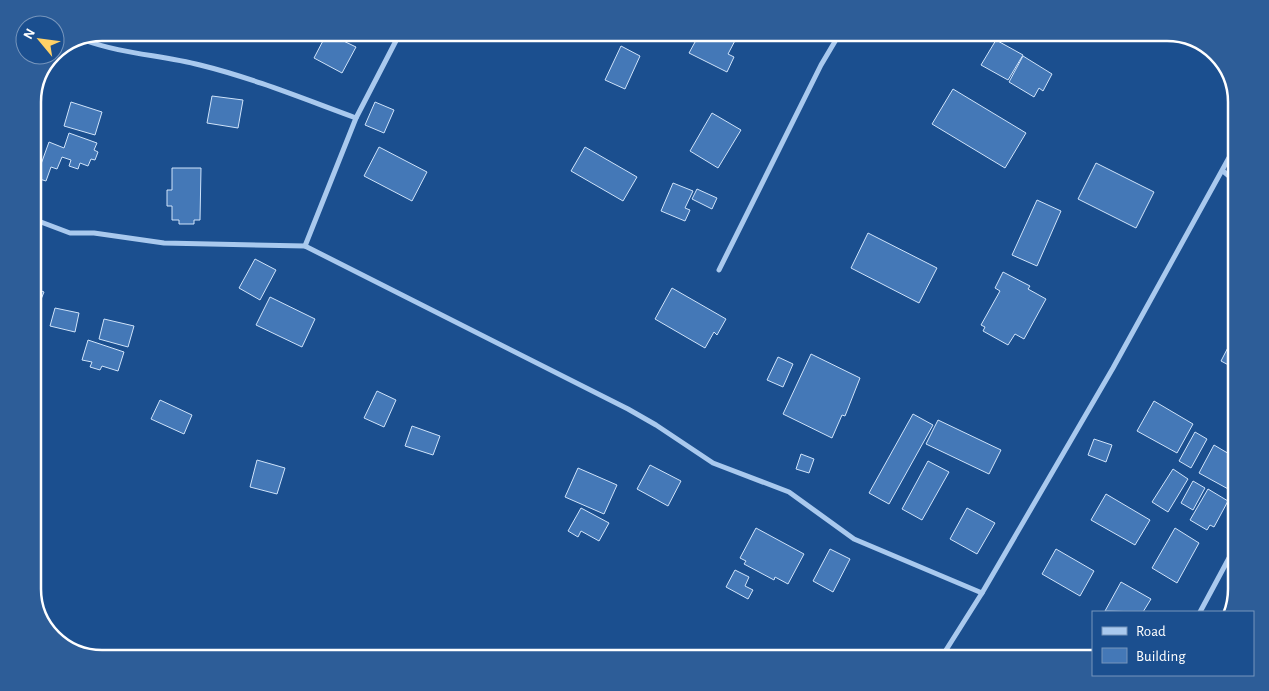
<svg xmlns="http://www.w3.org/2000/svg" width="1269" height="691" viewBox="0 0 1269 691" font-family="'Alegreya Sans',sans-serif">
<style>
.building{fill:#4478b7;stroke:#cfe3fa}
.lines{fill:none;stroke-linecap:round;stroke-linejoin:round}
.minor{stroke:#a9c9ee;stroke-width:5}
.rim{fill:none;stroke:#fff;stroke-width:2.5}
</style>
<rect width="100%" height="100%" fill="#1b4f8f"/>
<!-- building -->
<g class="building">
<polygon points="327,33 356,47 342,73 314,58"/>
<polygon points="700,33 739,33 728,54 734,57 727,72 689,53"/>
<polygon points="996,40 1023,55 1008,80 981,65"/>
<polygon points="621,46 640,56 625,89 605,80"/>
<polygon points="1023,56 1052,74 1043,91 1039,88 1034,97 1009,82"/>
<polygon points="953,89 1026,133 1005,168 932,124"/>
<polygon points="212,96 243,100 238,128 207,123"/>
<polygon points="71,102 102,112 95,135 64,126"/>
<polygon points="375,102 394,110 384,133 365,125"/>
<polygon points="712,113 741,130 718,168 690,151"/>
<polygon points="69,133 97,143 94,150 98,152 95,160 91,159 88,166 80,163 78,169 69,166 71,160 62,157 57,169 51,167 46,181 36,178 49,142 64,148"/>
<polygon points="379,147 427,172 412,201 364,176"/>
<polygon points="585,147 637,177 623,201 571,171"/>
<polygon points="1096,163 1154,192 1136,228 1078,199"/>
<polygon points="172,168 201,168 200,220 194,220 194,224 179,224 179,220 172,220 172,206 167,206 167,190 172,190"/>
<polygon points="673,183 693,191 685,208 690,210 685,221 661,211"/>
<polygon points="697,189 717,198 712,209 692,199"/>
<polygon points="1037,200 1061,211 1037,266 1012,255"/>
<polygon points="868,233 937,268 919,303 851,268"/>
<polygon points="255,259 276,270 260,300 239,288"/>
<polygon points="1003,272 1030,286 1028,289 1046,299 1024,339 1015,334 1008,345 983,331 985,327 981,325 1000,291 995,288"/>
<polygon points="33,287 44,292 33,319"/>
<polygon points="672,288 726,319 717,335 714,332 705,348 655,319"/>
<polygon points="270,297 315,319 302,347 256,325"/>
<polygon points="55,308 79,313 75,332 50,326"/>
<polygon points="104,319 134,326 128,347 99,339"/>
<polygon points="1236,332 1236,369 1221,361"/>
<polygon points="88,340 124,352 118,371 102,366 100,370 90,367 92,362 82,360"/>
<polygon points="811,354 860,378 845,416 842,415 832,438 783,414"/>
<polygon points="778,357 793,364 783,387 767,380"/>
<polygon points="377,391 396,400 384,427 364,418"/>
<polygon points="160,400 192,415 184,434 151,419"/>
<polygon points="1154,401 1193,424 1177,453 1137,431"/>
<polygon points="913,414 933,425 889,504 869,493"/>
<polygon points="938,420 1001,450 989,474 926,444"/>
<polygon points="412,426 440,436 433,455 405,446"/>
<polygon points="1195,432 1207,439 1191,468 1179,461"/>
<polygon points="1094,439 1112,445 1106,462 1088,455"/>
<polygon points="1214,445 1236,458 1236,478 1230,490 1199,473"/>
<polygon points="801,454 814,459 809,473 796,469"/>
<polygon points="257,460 285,468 277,494 250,487"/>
<polygon points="928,461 949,472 922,520 902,509"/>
<polygon points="650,465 681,481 668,506 637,489"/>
<polygon points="578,468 617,485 604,514 565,497"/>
<polygon points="1173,469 1188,479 1168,512 1152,502"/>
<polygon points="1193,481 1205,488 1193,510 1181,503"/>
<polygon points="1208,489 1228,501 1214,527 1210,525 1207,530 1190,520"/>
<polygon points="1106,494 1150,520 1135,545 1091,520"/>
<polygon points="581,508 609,523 599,541 581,531 578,537 568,531"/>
<polygon points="967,508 995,523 977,554 950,539"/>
<polygon points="756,528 804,554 788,584 775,577 774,580 744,564 746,561 740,558"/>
<polygon points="1175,528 1199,543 1177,583 1152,568"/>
<polygon points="830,549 850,559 833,592 813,581"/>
<polygon points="1056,549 1094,571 1080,596 1042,574"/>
<polygon points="735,570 749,577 745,586 753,590 748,599 726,587"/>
<polygon points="1121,582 1151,599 1143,612 1105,611"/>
</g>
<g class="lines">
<!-- minor -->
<g class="minor">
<path d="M84,40C122,54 161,55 200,65C253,78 304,99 356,118"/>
<polyline points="1223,171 1236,182"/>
<polyline points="33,219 70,233 94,233 164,243 305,246 628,409 656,425 713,463 789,492 854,539 982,593"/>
<polyline points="305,246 356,118 400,33"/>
<polyline points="719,270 821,65 840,33"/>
<polyline points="1200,612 1236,545"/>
<polyline points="941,658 982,593 1113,368 1236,145"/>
</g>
</g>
<!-- crop -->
<path d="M0 0H1269V691H0ZM102 41H1167A61 61 0 0 1 1228 102V589A61 61 0 0 1 1167 650H102A61 61 0 0 1 41 589V102A61 61 0 0 1 102 41Z" fill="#2d5d98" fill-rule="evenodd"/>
<path class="rim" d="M102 41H1167A61 61 0 0 1 1228 102V589A61 61 0 0 1 1167 650H102A61 61 0 0 1 41 589V102A61 61 0 0 1 102 41Z"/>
<!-- legend -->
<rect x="1092" y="611" width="162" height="65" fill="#1b4f8f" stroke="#7695bc"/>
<rect x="1102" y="627" width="25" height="8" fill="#a9c9ee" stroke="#7695bc"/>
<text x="1136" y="636" font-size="15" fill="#ffffff">Road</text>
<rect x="1102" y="648" width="25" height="15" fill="#4478b7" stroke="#7695bc"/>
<text x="1136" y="661" font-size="15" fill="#ffffff">Building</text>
<!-- north arrow -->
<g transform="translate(40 40) rotate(299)"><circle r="24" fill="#1b4f8f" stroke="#7695bc"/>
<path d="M0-4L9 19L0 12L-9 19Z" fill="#ffd166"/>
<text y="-8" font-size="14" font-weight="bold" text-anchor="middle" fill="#ffffff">N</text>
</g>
</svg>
